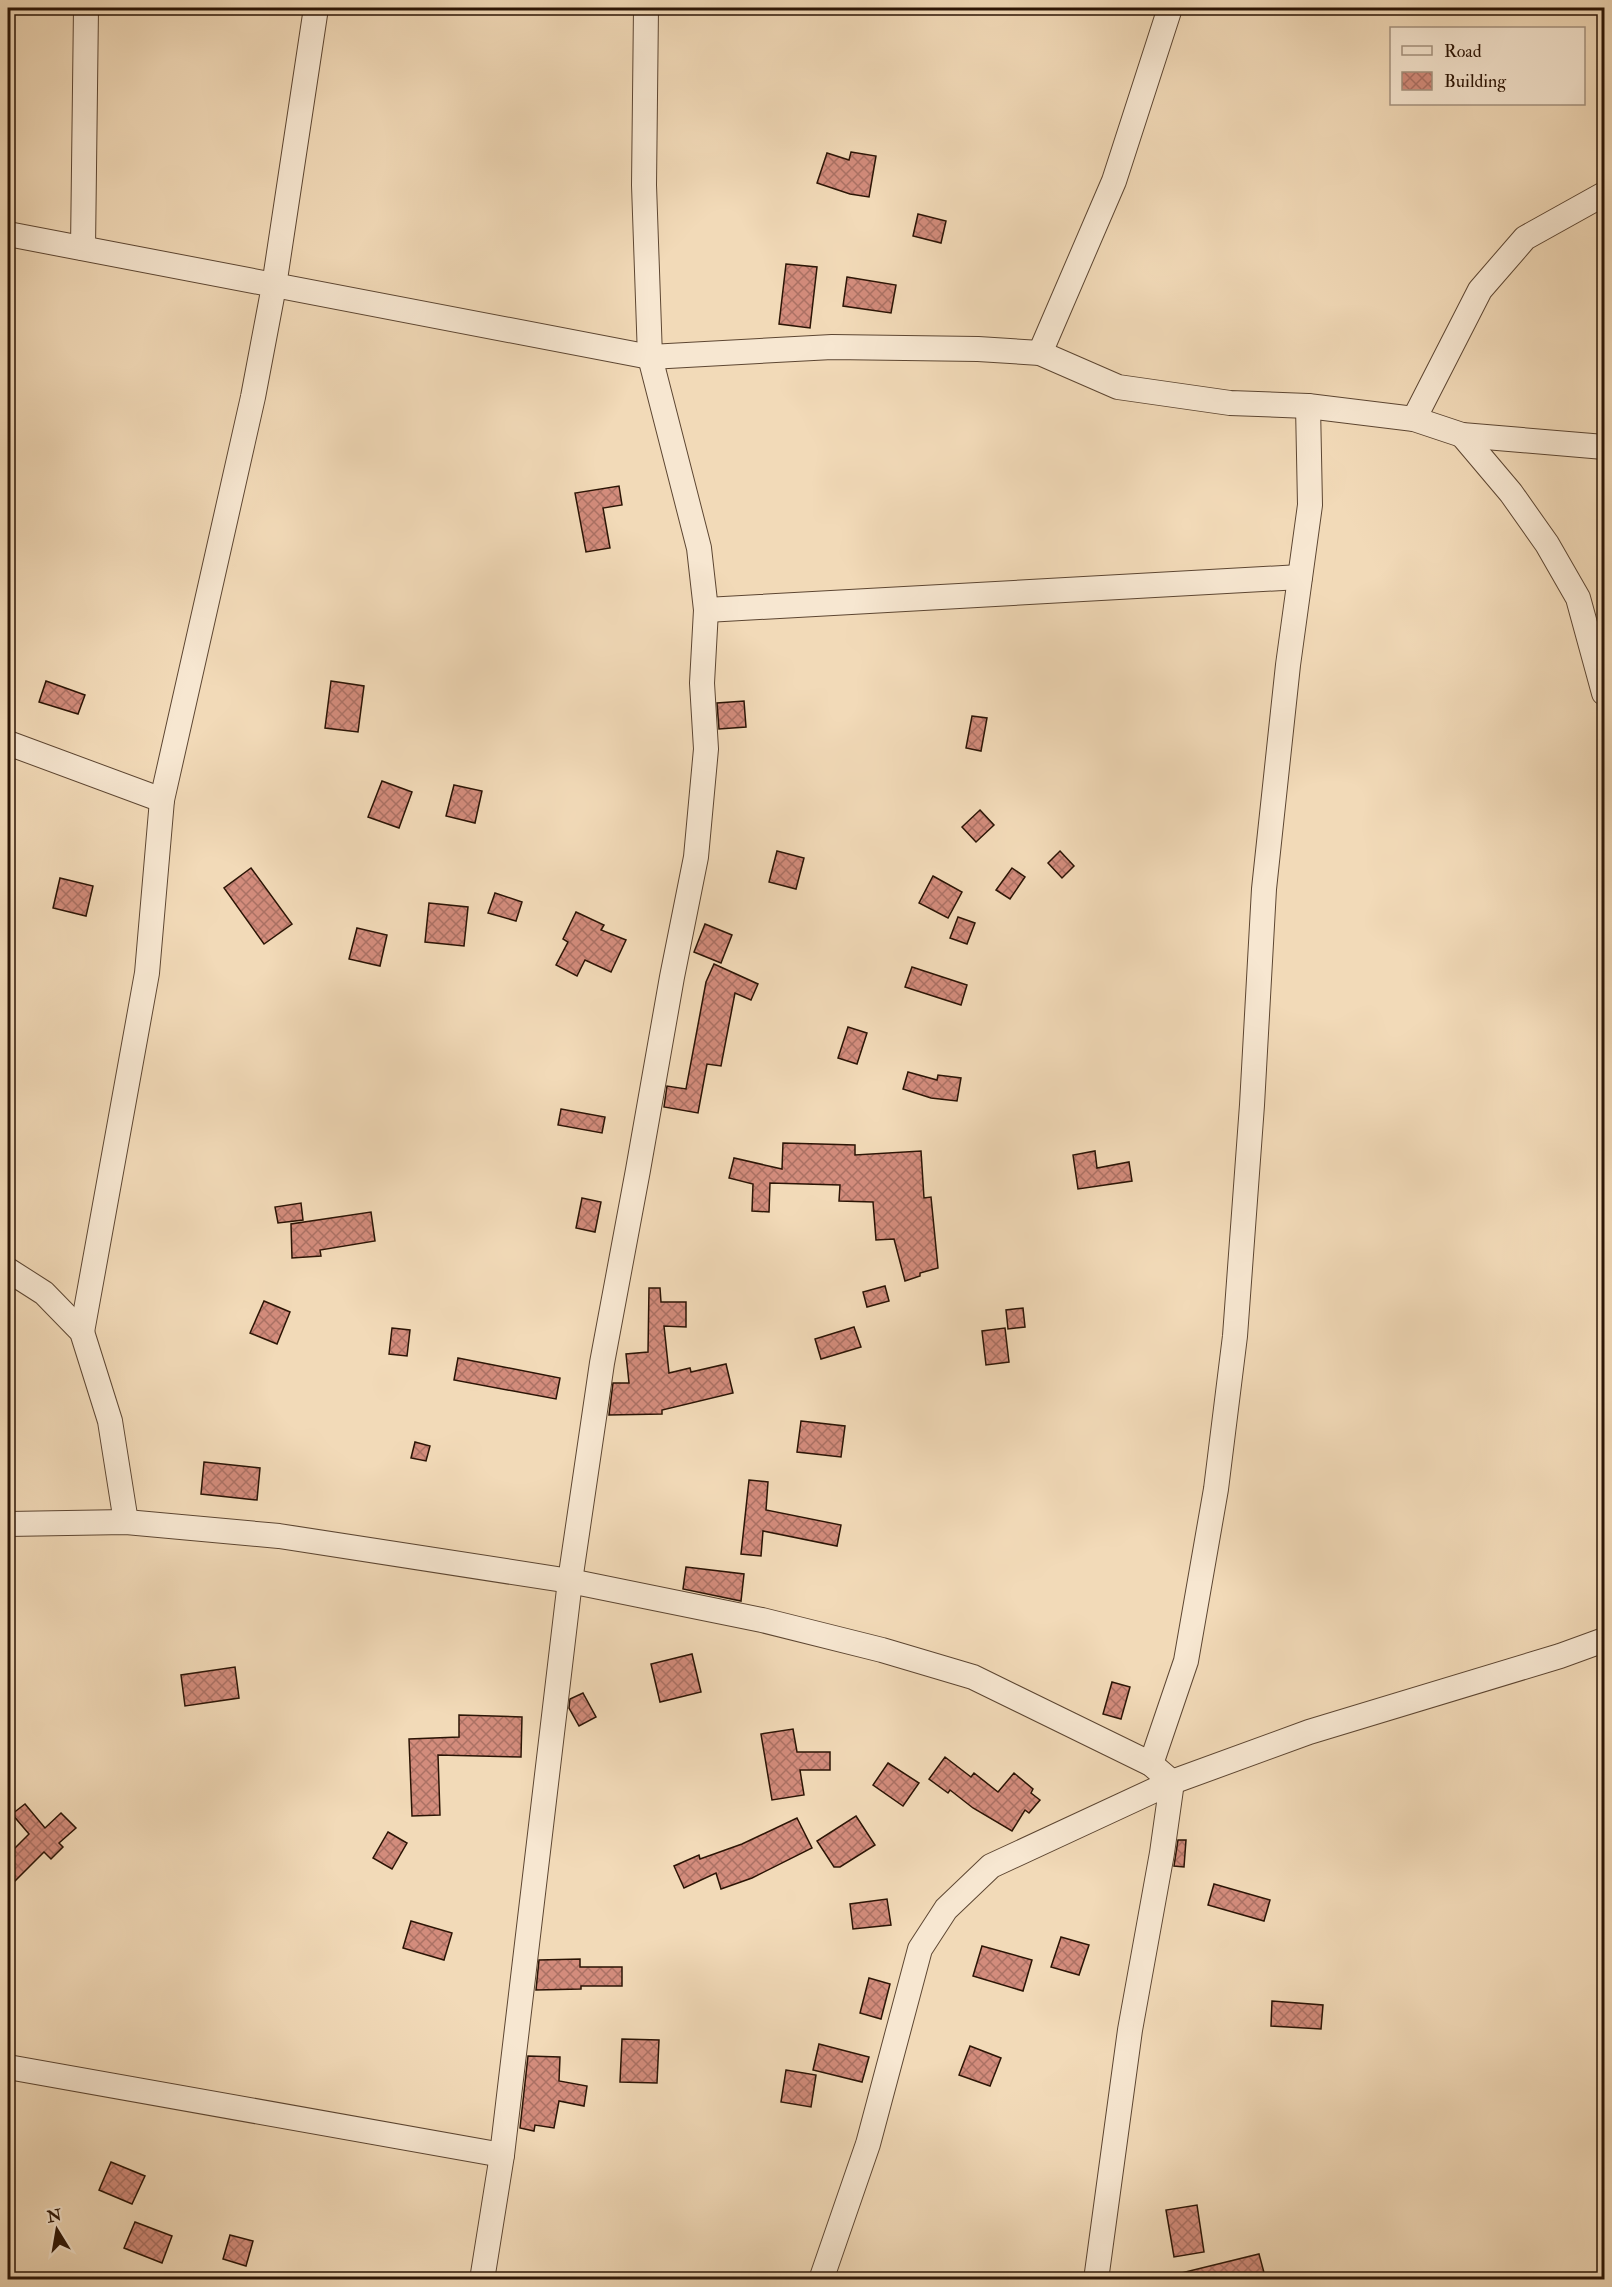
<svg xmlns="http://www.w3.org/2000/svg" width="1612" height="2287" viewBox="0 0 1612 2287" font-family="'IM FELL Double Pica',serif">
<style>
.building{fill:url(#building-cross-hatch);stroke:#2b1405;stroke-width:1.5}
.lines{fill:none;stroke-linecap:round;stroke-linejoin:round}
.minor-casing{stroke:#5d4632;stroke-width:26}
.minor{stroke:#f7e7d1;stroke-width:24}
</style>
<defs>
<pattern id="building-cross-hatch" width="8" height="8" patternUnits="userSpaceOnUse" patternTransform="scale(1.5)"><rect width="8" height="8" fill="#d38c7c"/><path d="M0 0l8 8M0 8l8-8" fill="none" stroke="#ab7164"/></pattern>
</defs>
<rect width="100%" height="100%" fill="#f2dab8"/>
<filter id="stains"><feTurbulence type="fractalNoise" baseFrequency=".00333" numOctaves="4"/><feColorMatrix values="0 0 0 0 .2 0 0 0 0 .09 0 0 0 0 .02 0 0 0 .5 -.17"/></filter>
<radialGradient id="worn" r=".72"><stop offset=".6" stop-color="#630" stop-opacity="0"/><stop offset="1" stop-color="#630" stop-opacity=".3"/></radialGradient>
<!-- building -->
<g class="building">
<polygon points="851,152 876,156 869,197 850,194 817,183 827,153 849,160"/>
<polygon points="918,214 946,221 941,243 913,236"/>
<polygon points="786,264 817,267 810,328 779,324"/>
<polygon points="847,277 896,285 891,313 843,306"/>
<polygon points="619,486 622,505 603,508 610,548 586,552 575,493"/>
<polygon points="46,681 85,695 78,714 39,702"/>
<polygon points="331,681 364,686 358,732 325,728"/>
<polygon points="744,701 746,727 719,729 717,703"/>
<polygon points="972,716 987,718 981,751 966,748"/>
<polygon points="382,781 412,792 399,828 368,817"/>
<polygon points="454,785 482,791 475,823 446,816"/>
<polygon points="980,810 994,825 976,842 962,827"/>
<polygon points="777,851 804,858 796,889 769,882"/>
<polygon points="1060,851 1074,866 1062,878 1048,863"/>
<polygon points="251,868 292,924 264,944 224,888"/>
<polygon points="1012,868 1025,877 1010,899 996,890"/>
<polygon points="933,876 962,892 948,918 919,903"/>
<polygon points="60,878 93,886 86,916 53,908"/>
<polygon points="495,893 522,902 516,921 488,913"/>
<polygon points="429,903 468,907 464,946 425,942"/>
<polygon points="576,912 604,925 601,930 626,940 611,972 585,960 577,976 556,965 568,942 563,939"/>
<polygon points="958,917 975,923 967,944 950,938"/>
<polygon points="705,924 732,935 721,963 694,952"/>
<polygon points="357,928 387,935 380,966 349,959"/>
<polygon points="714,964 758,984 751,1000 735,993 721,1066 707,1064 698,1113 664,1107 667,1086 686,1089 706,982"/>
<polygon points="912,967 967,985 961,1005 905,987"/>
<polygon points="848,1027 867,1033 857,1064 838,1058"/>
<polygon points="908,1072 937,1080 938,1075 961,1078 957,1101 931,1098 903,1089"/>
<polygon points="561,1109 605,1117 602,1133 558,1125"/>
<polygon points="783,1143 855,1145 855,1155 921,1151 924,1198 931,1197 938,1268 920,1273 920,1276 905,1281 894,1239 876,1240 873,1202 839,1201 840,1185 770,1183 769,1212 752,1211 753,1184 729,1178 734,1158 782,1169"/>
<polygon points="1095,1151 1097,1168 1129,1162 1132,1181 1078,1189 1073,1155"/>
<polygon points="582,1198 601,1202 595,1232 576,1228"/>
<polygon points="301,1203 303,1220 278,1223 275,1207"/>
<polygon points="371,1212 375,1241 320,1250 321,1256 292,1258 291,1224"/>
<polygon points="885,1286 889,1301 867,1307 863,1292"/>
<polygon points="649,1288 660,1288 661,1302 686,1302 686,1327 664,1326 669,1373 690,1368 691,1372 726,1364 733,1393 662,1410 662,1414 609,1415 613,1383 629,1383 626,1354 648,1352"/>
<polygon points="264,1301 290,1312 277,1344 250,1333"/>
<polygon points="1023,1308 1025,1327 1008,1329 1006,1310"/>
<polygon points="854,1327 861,1347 821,1359 815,1339"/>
<polygon points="392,1328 410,1330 407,1356 389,1354"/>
<polygon points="1005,1328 1009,1362 986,1365 982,1331"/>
<polygon points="458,1358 560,1378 556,1399 454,1380"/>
<polygon points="801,1421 845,1426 841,1457 797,1452"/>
<polygon points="415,1442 430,1446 426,1461 411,1458"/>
<polygon points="204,1462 260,1468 257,1500 201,1494"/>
<polygon points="749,1480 768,1482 766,1510 841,1525 837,1546 763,1531 761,1556 741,1554"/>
<polygon points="686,1567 744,1574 741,1601 683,1589"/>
<polygon points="692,1654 701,1692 660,1702 651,1664"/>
<polygon points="235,1667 239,1698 185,1706 181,1675"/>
<polygon points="1112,1682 1130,1687 1121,1719 1103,1714"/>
<polygon points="583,1693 596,1717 579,1726 569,1708 570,1699"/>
<polygon points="459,1715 522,1717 521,1757 438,1755 440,1815 412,1816 409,1739 459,1737"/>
<polygon points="793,1729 797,1752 830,1752 830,1770 800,1770 804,1795 772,1800 761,1734"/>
<polygon points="945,1757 971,1777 974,1773 998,1792 1014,1773 1033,1789 1031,1793 1040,1800 1029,1813 1025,1810 1012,1831 973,1808 950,1790 948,1793 929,1779"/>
<polygon points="888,1763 919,1783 903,1806 873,1785"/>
<polygon points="25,1804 45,1828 61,1813 76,1828 59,1843 63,1847 51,1859 44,1852 8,1888 8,1855 29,1834 12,1814"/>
<polygon points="856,1816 875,1845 840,1867 834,1867 817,1841"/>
<polygon points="797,1818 812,1848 752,1878 721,1889 716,1873 684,1888 674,1866 699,1855 700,1859 742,1844"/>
<polygon points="388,1832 407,1843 392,1869 373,1858"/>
<polygon points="1178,1840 1186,1840 1184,1867 1174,1866"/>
<polygon points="1214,1884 1270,1900 1264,1921 1208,1905"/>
<polygon points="887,1899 891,1925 853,1929 850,1904"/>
<polygon points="411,1921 452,1933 444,1960 403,1948"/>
<polygon points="1061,1937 1089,1945 1079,1975 1051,1967"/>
<polygon points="982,1946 1032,1960 1023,1991 973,1976"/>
<polygon points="580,1959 580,1967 622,1967 622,1986 581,1986 581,1989 536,1990 539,1960"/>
<polygon points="869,1978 890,1984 881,2019 860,2013"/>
<polygon points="1272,2001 1323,2005 1321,2029 1271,2026"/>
<polygon points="622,2039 659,2040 657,2083 620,2082"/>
<polygon points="819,2044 869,2057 862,2082 813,2070"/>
<polygon points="970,2046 1001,2058 990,2086 959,2075"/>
<polygon points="528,2056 560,2057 559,2081 587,2086 584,2106 559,2101 554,2128 535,2125 534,2131 520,2128"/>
<polygon points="786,2070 816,2075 811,2107 781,2102"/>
<polygon points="111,2162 145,2176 132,2204 99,2190"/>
<polygon points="1197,2205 1204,2252 1174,2257 1166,2210"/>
<polygon points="135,2222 172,2236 162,2263 124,2248"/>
<polygon points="230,2235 253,2241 246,2266 223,2259"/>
<polygon points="1259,2254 1266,2280 1182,2280 1181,2273"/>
</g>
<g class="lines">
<defs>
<g id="minor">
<polyline points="8,234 650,357 832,347 978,349 1040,353 1118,387 1230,403 1308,406 1414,419 1462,435 1604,447"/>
<polyline points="83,248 86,8"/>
<polyline points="1040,353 1114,181 1170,8"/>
<polyline points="1414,419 1480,290 1525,238 1604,194"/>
<polyline points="1462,435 1511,493 1547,544 1578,598 1604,693"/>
<polyline points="706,610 1300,577"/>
<polyline points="8,743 162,800"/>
<polyline points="8,1270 44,1293 82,1332 110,1421 126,1522"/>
<polyline points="82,1332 147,973 162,800 253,397 274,286 316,8"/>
<polyline points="8,1524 126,1522 279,1536 570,1581 762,1620 882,1650 973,1677 1151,1764 1172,1782 1162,1853 1130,2030 1096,2280"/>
<polyline points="1151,1764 1186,1661 1216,1489 1235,1336 1252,1105 1264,889 1288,665 1310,505 1308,406"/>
<polyline points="8,2067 502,2155"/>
<polyline points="482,2280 502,2155 570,1581 602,1363 638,1170 672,977 696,857 706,749 702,683 706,610 699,548 650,357 644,185 646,8"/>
<polyline points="821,2280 868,2144 920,1949 946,1909 991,1866 1172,1782 1309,1732 1560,1656 1604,1640"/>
</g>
</defs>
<!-- minor casing -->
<use href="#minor" class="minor-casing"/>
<!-- minor -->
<use href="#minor" class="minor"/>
</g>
<!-- margin -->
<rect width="1612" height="2287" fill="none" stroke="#f2dab8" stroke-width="30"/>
<rect x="9" y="9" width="1594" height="2269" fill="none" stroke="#2b1405" stroke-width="3"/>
<rect x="15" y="15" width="1582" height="2257" fill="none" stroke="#2b1405" stroke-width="1.5"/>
<!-- legend -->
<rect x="1390" y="27" width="195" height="78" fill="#f7e7d1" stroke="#a5937f" stroke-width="1.5"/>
<rect x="1402" y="46" width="30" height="9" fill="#f7e7d1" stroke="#a5937f" stroke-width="1.5"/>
<text x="1444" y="57" font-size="18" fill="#2b1405">Road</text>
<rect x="1402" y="72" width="30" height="18" fill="url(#building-cross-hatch)" stroke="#a5937f" stroke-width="1.5"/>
<text x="1444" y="87" font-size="18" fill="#2b1405">Building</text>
<!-- north arrow -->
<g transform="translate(57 2230) rotate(349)" stroke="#f7e7d1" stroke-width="4.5" paint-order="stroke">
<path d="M0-4.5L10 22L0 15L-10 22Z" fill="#2b1405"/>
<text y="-9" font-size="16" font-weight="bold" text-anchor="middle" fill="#2b1405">N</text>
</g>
<rect width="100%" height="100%" filter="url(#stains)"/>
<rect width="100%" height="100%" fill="url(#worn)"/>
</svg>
